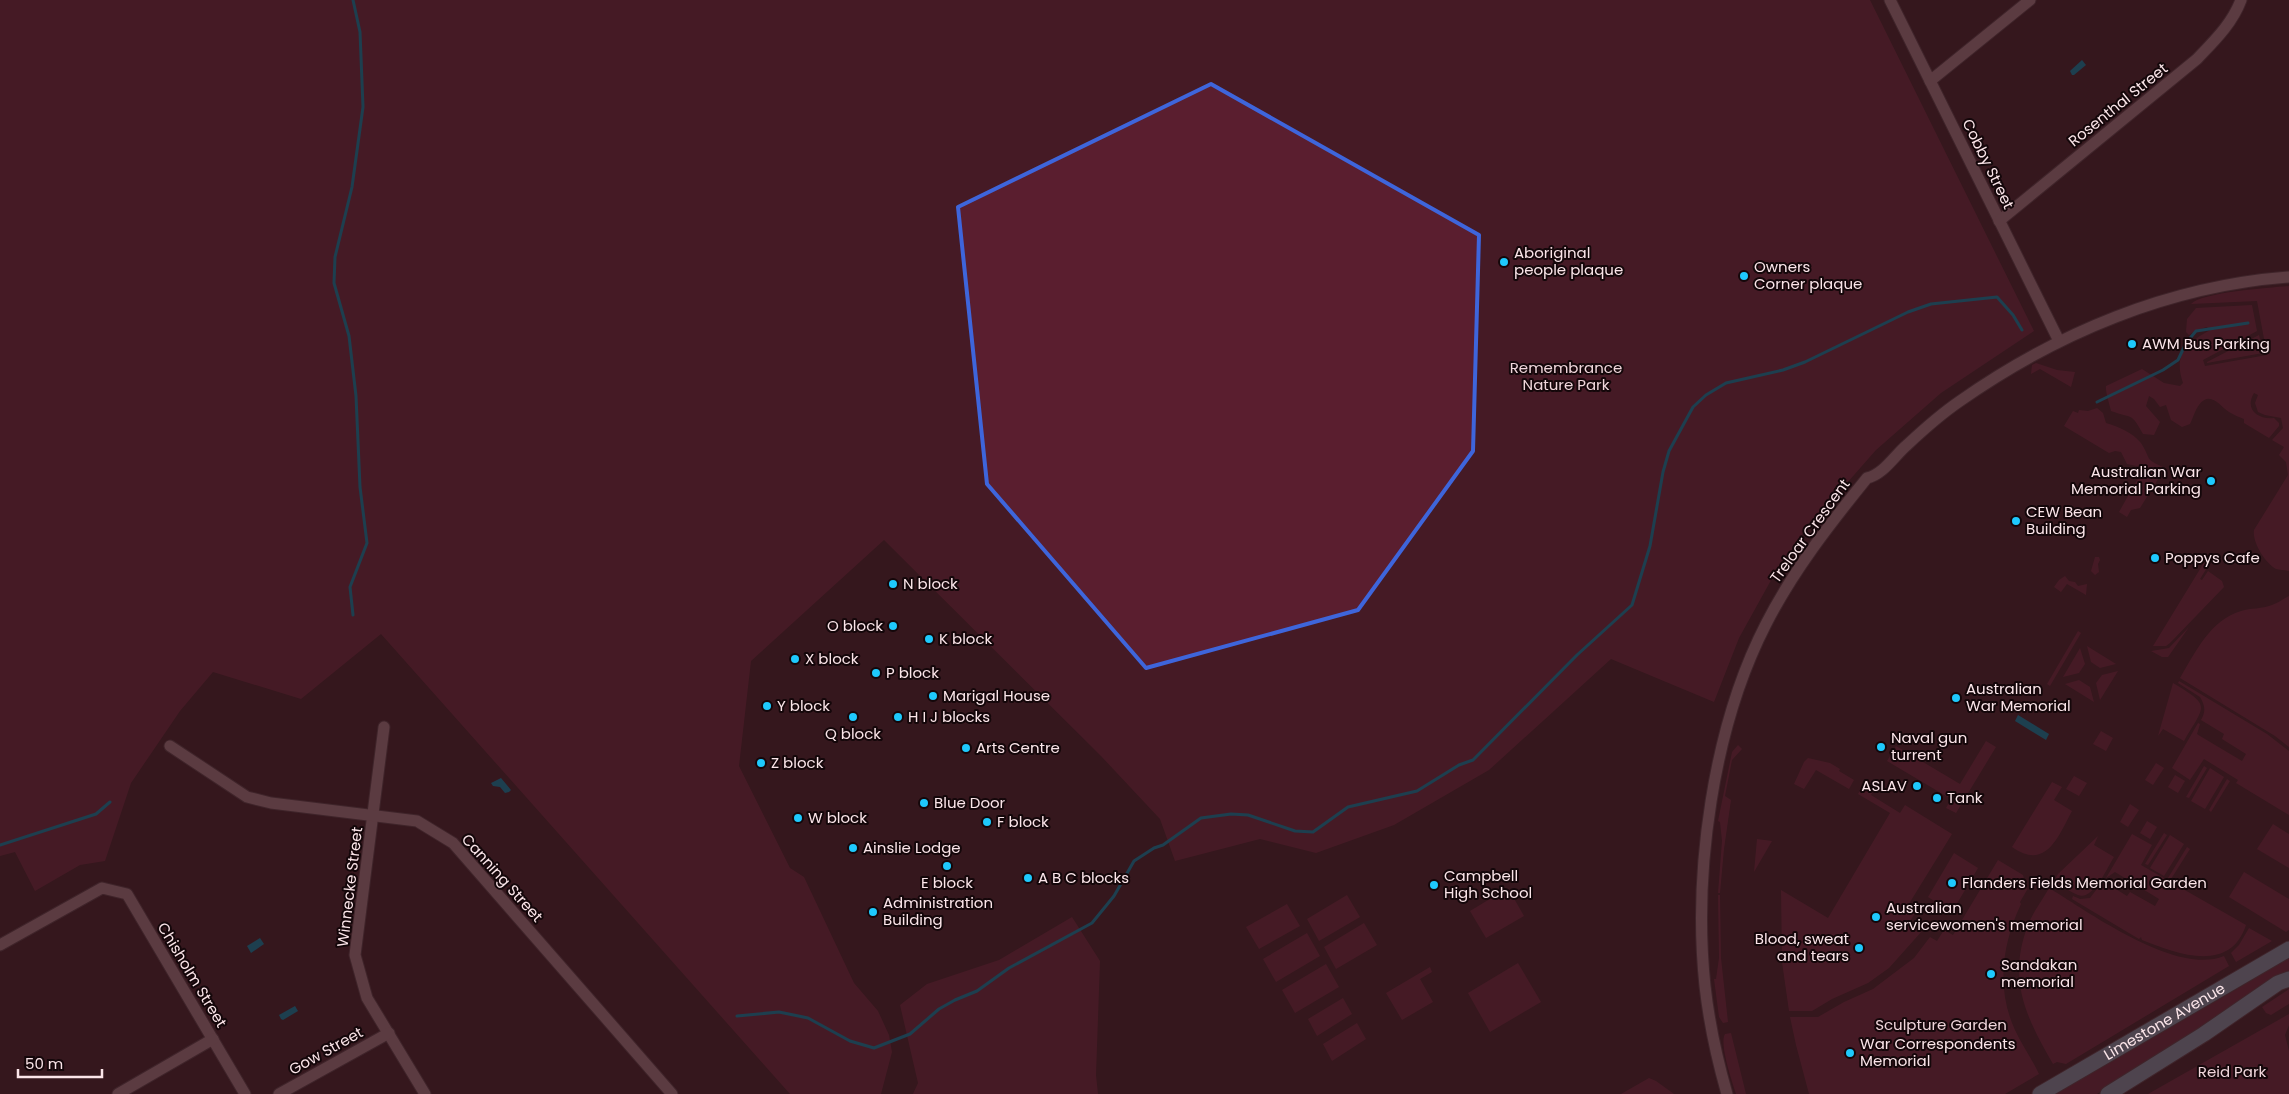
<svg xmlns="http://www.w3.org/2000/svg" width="2289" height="1094" viewBox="0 0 2289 1094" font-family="Poppins,sans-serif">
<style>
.green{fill:#5a1e2f}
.water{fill:#006f8d}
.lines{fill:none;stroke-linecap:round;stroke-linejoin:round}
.stream{stroke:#006f8d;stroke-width:3}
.street-casing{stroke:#4c343a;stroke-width:13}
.secondary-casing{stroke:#4c343a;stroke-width:17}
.street{stroke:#8b666d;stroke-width:11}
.secondary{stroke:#6d7a8b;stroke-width:15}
.marked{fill:none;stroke:#3e65db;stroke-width:4;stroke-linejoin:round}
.poi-dot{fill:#1ec9fd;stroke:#14070a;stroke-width:2}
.labels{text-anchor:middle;stroke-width:4;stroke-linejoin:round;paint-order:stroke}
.street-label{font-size:15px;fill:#fbe5e9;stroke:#14070a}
.poi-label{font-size:15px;fill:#fbe5e9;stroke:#14070a;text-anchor:start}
.park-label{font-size:15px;fill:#f0d6db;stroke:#14070a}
</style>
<rect width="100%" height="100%" fill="#35171e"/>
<!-- green -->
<g class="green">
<polygon points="0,0 1870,0 2034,331 1941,393 1876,450 1803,533 1770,582 1739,638 1714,702 1611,659 1489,770 1394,825 1316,853 1260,839 1175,861 1160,819 1101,756 884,540 751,661 739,766 790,868 804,877 854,983 878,1011 889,1035 892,1052 881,1094 790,1094 381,634 301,699 213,672 180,711 131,783 105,861 80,865 35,891 15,852 0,856"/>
<path d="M2289,286V571C2285,570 2280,570 2276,569C2265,563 2252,542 2254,530L2288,475L2286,462L2279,455L2284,447L2272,440L2283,428L2281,418L2265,415L2258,412L2255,403L2258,395L2254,393C2244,409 2258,420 2274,418L2279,423V426L2269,438L2244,423V419C2239,417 2234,415 2229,412C2220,406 2210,390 2199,405C2195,410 2193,418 2190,424L2182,427L2171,420L2166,405L2160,407L2154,399L2149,396L2146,406L2160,422L2154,435L2143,434C2131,412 2133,419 2111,411C2110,406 2105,391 2106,386L2142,369L2164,383L2180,386L2183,383C2173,354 2187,343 2210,330L2207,327L2196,330L2189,335L2186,332L2187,319L2196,308L2252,305L2257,331L2203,360L2205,366L2267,355L2257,301L2191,304C2203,292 2270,288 2289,286Z"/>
<polygon points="2259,335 2263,353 2207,363 2207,362"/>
<polygon points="2036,363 2057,370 2075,372 2071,387 2040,369 2031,374 2032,365"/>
<path d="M2097,408L2103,413L2106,423C2119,427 2132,432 2141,443C2152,460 2143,458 2165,468L2140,508L2131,510L2127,517L2119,512L2141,473V467L2127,464L2121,452L2115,451L2109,453L2064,426L2073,411L2078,413L2079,410L2088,411Z"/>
<polygon points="2208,556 2213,558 2200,579 2202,580 2208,571 2222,581 2224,587 2170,643 2166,646 2153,646"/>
<polygon points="2095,557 2099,557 2100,560 2098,564 2099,572 2095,575 2091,571"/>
<polygon points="2065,576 2069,581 2075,582 2078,586 2087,584 2086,595 2067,584 2061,592 2054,587 2059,580"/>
<path d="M2289,596V747L2275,736L2180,678C2195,653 2210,620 2241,611C2251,608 2262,609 2272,605C2278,603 2283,599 2289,596Z"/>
<polygon points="2189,627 2168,657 2162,657 2151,651 2169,648"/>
<polygon points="2078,631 2081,633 2050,686 2047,684"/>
<polygon points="2087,646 2116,664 2100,668 2091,662"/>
<polygon points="2080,648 2085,664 2079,673 2063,677"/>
<polygon points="2118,671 2100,700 2096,683 2102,675"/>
<polygon points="2079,680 2090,687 2094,702 2065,684"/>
<path d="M2179,681L2267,734L2289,751V815L2236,783L2238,780L2204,759L2190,780L2172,768L2198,723L2200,724L2197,734L2200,736L2242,761L2246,754L2222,739L2224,734L2201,720C2206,712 2205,705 2200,697L2178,683Z"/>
<path d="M2173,683C2211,706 2206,704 2184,741L2163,729L2158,736Z"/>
<polygon points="2101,731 2113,738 2106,751 2093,744"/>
<polygon points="1986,741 1996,747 1956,813 1946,808 1951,799 1887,761 1896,746 1960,784"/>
<polygon points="1738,745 1742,749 1732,760 1725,796 1731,800 1724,849 1720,893 1718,893 1722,841 1720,822 1718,821 1732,752"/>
<polygon points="1808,758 1830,763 1840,769 1839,771 1854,780 1849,789 1816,770 1804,789 1794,784 1804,762"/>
<polygon points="2156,763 2164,768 2153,785 2145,780"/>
<polygon points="2204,766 2207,768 2189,798 2186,797"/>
<polygon points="2210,768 2224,777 2205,809 2191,801"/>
<polygon points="2175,775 2185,781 2178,793 2168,787"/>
<polygon points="2074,776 2087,783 2079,796 2066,789"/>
<polygon points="2227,779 2230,781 2211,812 2209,810"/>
<path d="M2052,782L2062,787L2054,800L2072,811C2058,837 2046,871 2012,847Z"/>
<polygon points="1863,786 1875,788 1871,795 1900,813 1905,805 1952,834 1907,907 1915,913 1909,923 1922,931 1889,968 1868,983 1832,999 1812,1011 1789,1011 1782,962 1781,890 1828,918 1890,813 1858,794"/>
<polygon points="2130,804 2139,810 2128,827 2120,822"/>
<polygon points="2147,821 2157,827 2150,839 2140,833"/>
<polygon points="2273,824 2289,834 2289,868 2257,849"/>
<polygon points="2164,833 2167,835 2148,865 2145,864"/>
<path d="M2132,834L2152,845L2141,865L2246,925C2230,974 2177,954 2142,940L2141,937L2139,939L2072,899L2073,896L2080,899L2090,898L2103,881L2127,896L2130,892L2155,906L2159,899L2115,872L2106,878Z"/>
<polygon points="2170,835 2184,844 2164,876 2150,868"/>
<path d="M2098,836L2094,845L2114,857C2107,868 2093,901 2078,895C2070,892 2062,886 2054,881L2058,874Z"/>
<polygon points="1757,839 1772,841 1754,872"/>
<polygon points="2187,847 2190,849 2171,879 2168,878"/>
<polygon points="1954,853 1978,868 1952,912 1928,897"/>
<path d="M1998,860L2023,875L2027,890L2020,902L2021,904C2002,944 1996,989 2015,1030C2022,1045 2032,1059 2039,1074L2005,1094H1809L1796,1045L1790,1017H1818L1844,1002L1873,989L1914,958L1930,937L1937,941L1944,930L1953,935Z"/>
<polygon points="2244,872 2289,899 2289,930 2286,932 2229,897"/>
<polygon points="1508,888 1524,916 1486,938 1470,911"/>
<path d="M2049,888C2089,912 2176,976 2224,956L2229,966L2066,1064L2057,1062L2053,1064C2026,1017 2007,980 2028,925C2033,912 2042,901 2049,888Z"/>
<polygon points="1347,895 1360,917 1319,941 1307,919"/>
<polygon points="1718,895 1720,895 1721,958 1728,1022 1723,1023 1719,1017 1714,979 1716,979 1719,958"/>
<polygon points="1287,904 1300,926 1259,949 1246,927"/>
<polygon points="1072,917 1100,961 1096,1075 1098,1094 913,1094 918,1083 900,1005 927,984 999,960"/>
<polygon points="1364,923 1377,945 1336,969 1324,947"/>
<polygon points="2249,928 2272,941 2236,962 2231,953 2239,945"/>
<polygon points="1307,933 1320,956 1276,982 1263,959"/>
<polygon points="2289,956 2289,972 2097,1094 2053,1094 2237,989"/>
<polygon points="1518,963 1541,1002 1490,1032 1468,993"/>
<polygon points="1326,964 1339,987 1295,1013 1282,990"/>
<polygon points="1430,967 1432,972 1420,979 1433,1002 1402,1020 1386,993"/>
<polygon points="2289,989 2289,1004 2271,1015 2266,1013 2262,1007"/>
<polygon points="1343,998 1352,1014 1317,1036 1308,1019"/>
<polygon points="2289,1014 2289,1025 2285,1035 2289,1051 2289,1094 2148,1094"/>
<polygon points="1357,1023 1366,1039 1332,1061 1323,1044"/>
<path d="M1731,1033L1746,1094H1736C1732,1082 1719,1043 1725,1034Z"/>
<polygon points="1649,1078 1656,1081 1674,1094 1621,1094"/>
</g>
<!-- water -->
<g class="water">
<polygon points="2082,60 2086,65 2074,75 2072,75 2070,71"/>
<polygon points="2018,715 2049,734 2046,740 2015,721"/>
<polygon points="501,778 511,790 509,792 505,793 500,787 493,786 491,783"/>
<polygon points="260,938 264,944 251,953 247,946"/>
<polygon points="295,1006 298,1011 283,1020 281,1019 279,1015"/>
</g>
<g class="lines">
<!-- stream -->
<g class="stream">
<polyline points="2097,402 2163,370 2178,360 2186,343 2196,331 2248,323"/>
<polyline points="353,615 350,587 367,543 360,487 356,396 349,336 334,283 335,257 352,187 363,107 360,32 353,0"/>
<polyline points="0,845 96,814 110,802"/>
<polyline points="737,1016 779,1012 808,1018 850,1041 874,1048 910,1034 939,1009 955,1000 977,991 1009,968 1092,923 1114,896 1134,861 1154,848 1163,845 1201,818 1231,814 1248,815 1295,831 1313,832 1348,807 1417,791 1459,765 1473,760 1577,655 1632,605 1650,546 1663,472 1669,451 1693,407 1706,395 1726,383 1783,370 1805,362 1908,312 1931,304 1997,297 2013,315 2022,330"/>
</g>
<defs>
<g id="street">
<polyline points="1890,0 2059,341"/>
<polyline points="1930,81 2030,0"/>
<path d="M1999,221L2197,59C2214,41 2232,24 2241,0"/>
<polyline points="384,727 355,955 367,998 425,1094"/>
<polyline points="170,746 247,797 271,803 417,821 453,843 672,1094"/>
<polyline points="0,945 102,888 127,894 245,1094"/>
<polyline points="118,1094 213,1039"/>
<polyline points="279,1094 389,1033"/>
<path d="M1727,1094C1717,1059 1709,1022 1705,986C1693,872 1713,727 1766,624C1793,571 1829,525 1867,478C1883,475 1895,455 1907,445C1923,430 1941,414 1960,401C2057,333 2169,286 2289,277"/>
</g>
<g id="secondary">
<path id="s1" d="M2040,1094L2289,949"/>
<polyline points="2108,1094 2204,1034 2278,983 2289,979"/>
</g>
</defs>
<!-- street casing -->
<use href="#street" class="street-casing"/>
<!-- secondary casing -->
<use href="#secondary" class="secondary-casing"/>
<!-- street -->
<use href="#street" class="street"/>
<!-- secondary -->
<use href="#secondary" class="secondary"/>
</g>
<!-- marked area -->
<path d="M0 0H2289V1094H0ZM1211,84L1479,235L1473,451L1358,610L1146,668L987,484L958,207Z" fill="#35171e" fill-opacity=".55" fill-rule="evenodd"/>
<path class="marked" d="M1211,84L1479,235L1473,451L1358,610L1146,668L987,484L958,207Z"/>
<!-- markers -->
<g class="poi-dot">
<circle cx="1504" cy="262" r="5"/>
<circle cx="1744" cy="276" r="5"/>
<circle cx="2132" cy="344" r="5"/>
<circle cx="2211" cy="481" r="5"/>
<circle cx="2016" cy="521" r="5"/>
<circle cx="2155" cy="558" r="5"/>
<circle cx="893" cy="584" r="5"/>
<circle cx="893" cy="626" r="5"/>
<circle cx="929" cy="639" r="5"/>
<circle cx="795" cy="659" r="5"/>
<circle cx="876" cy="673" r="5"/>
<circle cx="933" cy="696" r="5"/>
<circle cx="1956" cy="698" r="5"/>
<circle cx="767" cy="706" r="5"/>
<circle cx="853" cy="717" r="5"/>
<circle cx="898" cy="717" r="5"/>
<circle cx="1881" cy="747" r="5"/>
<circle cx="966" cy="748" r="5"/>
<circle cx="761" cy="763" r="5"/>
<circle cx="1917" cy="786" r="5"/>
<circle cx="1937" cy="798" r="5"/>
<circle cx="924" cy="803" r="5"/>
<circle cx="798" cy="818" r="5"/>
<circle cx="987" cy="822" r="5"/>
<circle cx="853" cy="848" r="5"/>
<circle cx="947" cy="866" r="5"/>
<circle cx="1028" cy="878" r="5"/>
<circle cx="1952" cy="883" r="5"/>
<circle cx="1434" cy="885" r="5"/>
<circle cx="873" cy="912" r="5"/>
<circle cx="1876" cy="917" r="5"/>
<circle cx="1859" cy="948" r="5"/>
<circle cx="1991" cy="974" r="5"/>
<circle cx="1850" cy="1053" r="5"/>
</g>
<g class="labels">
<!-- street labels -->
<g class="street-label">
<text transform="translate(2118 105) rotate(-39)" y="5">Rosenthal Street</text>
<text transform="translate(1988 164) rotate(64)" y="5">Cobby Street</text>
<text transform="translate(1810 531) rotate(-54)" y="5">Treloar Crescent</text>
<text transform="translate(502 878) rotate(48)" y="5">Canning Street</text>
<text transform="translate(350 887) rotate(-83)" y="5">Winnecke Street</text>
<text transform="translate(192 975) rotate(59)" y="5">Chisholm Street</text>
<text dy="5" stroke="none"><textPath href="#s1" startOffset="144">Limestone Avenue</textPath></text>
<text transform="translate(326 1051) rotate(-29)" y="5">Gow Street</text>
</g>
<!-- poi labels -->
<g class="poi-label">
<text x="1514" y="258">Aboriginal<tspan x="1514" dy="17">people plaque</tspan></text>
<text x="1754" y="272">Owners<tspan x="1754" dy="17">Corner plaque</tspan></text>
<text x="2142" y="349">AWM Bus Parking</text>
<text x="2201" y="477" text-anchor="end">Australian War<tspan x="2201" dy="17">Memorial Parking</tspan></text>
<text x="2026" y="517">CEW Bean<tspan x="2026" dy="17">Building</tspan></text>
<text x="2165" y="563">Poppys Cafe</text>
<text x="903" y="589">N block</text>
<text x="883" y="631" text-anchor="end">O block</text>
<text x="939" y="644">K block</text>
<text x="805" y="664">X block</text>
<text x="886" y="678">P block</text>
<text x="1966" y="694">Australian<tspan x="1966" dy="17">War Memorial</tspan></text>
<text x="943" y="701">Marigal House</text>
<text x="777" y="711">Y block</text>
<text x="908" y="722">H I J blocks</text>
<text x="853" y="739" text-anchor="middle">Q block</text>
<text x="1891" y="743">Naval gun<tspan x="1891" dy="17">turrent</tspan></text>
<text x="976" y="753">Arts Centre</text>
<text x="771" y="768">Z block</text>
<text x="1907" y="791" text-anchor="end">ASLAV</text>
<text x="1947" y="803">Tank</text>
<text x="934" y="808">Blue Door</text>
<text x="808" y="823">W block</text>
<text x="997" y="827">F block</text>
<text x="863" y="853">Ainslie Lodge</text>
<text x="1444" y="881">Campbell<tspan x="1444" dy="17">High School</tspan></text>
<text x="1038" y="883">A B C blocks</text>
<text x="947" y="888" text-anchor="middle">E block</text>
<text x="1962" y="888">Flanders Fields Memorial Garden</text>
<text x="883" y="908">Administration<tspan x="883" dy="17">Building</tspan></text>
<text x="1886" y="913">Australian<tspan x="1886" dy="17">servicewomen's memorial</tspan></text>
<text x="1849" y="944" text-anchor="end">Blood, sweat<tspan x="1849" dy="17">and tears</tspan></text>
<text x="2001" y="970">Sandakan<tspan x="2001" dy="17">memorial</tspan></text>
<text x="1860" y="1049">War Correspondents<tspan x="1860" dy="17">Memorial</tspan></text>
</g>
<!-- park labels -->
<g class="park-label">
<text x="1566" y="373">Remembrance<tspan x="1566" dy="17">Nature Park</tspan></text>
<text x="1941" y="1030">Sculpture Garden</text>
<text x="2232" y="1077">Reid Park</text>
</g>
</g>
<!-- scale -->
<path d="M18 1069v8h84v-8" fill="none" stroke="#fbe5e9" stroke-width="2.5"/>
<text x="25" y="1069" font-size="15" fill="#fbe5e9" stroke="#14070a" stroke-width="4" paint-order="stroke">50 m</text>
</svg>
